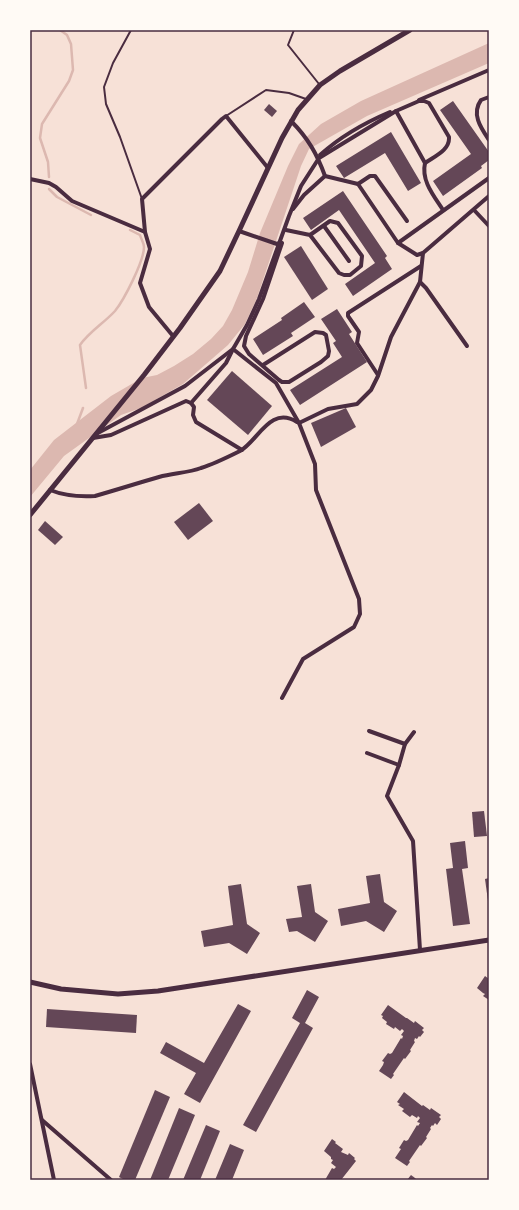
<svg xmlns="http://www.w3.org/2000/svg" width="519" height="1210" viewBox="0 0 519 1210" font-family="'Fira Sans Condensed',sans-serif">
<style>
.water{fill:#dcb8b0}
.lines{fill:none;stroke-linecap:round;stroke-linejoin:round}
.stream{stroke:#dcb8b0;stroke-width:2.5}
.building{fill:#644757}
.service{stroke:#4a2c40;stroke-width:2}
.minor{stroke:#4a2c40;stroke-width:4}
.tertiary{stroke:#4a2c40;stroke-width:5}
.neatline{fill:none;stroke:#4a2c40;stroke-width:1.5}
</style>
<rect width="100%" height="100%" fill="#f7e1d7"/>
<!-- water -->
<polygon class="water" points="489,43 489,63 367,116 309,149 301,166 257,298 245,324 228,345 183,384 141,408 121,415 64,456 30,497 30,470 54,440 111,396 142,378 157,375 174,366 193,354 211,339 223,326 232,310 248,272 260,233 288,166 299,144 321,124 361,101"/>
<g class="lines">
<!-- stream -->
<g class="stream">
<polyline points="49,177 48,162 40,138 42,124 69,81 73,70 71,44 67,35 60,30"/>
<polyline points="49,189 57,197 91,215"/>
<path d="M86,388L80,345C89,332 104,323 115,311C124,300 144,261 144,247C144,243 141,239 140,235L130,230"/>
<polyline points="77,424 83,408"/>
</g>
</g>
<!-- building -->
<g class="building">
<polygon points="453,101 489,152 489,160 481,166 482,168 443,196 433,181 471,154 440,110"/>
<polygon points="269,104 277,111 272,117 264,110"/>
<polygon points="391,132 421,183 408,191 385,153 344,178 336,166"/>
<polygon points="343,191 387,256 385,258 392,269 353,296 345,284 375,263 339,210 311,230 303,218"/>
<polygon points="301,246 328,289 312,300 284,257"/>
<polygon points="304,302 315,317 291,333 293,336 263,355 253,339 282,320 281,318"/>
<polygon points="337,309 352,332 349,334 367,362 300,405 290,390 342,357 333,343 336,341 321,319"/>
<polygon points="232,371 272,406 248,435 207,400"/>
<polygon points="346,408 356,427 321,447 311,423"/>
<polygon points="199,503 213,521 188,540 174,522"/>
<polygon points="45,521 63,537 55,545 38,530"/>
<polygon points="484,811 487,836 474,837 472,812"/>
<polygon points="465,841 468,868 462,869 470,924 453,926 446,869 453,868 450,843"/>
<polygon points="380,874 384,902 397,911 384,932 366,921 341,926 338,909 370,903 366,876"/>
<polygon points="489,878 489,901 488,901 485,879"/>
<polygon points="241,884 247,924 260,933 247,954 229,943 204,947 201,931 233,925 228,886"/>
<polygon points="311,884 315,912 328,921 315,942 297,931 289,932 286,919 302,917 297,886"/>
<polygon points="485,976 489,979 489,1000 483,996 485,994 483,993 477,988"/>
<polygon points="307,990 319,997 305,1023 313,1028 256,1132 243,1125 300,1023 292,1018"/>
<polygon points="238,1004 251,1011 200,1103 184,1094 196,1073 160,1053 166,1042 204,1063"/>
<polygon points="388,1005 406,1018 407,1018 414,1023 415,1021 424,1028 422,1030 424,1032 420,1037 419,1036 417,1039 415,1038 414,1041 415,1042 410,1050 411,1051 405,1059 404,1058 393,1074 394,1075 391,1079 379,1071 383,1065 384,1062 382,1061 388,1053 390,1054 392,1053 401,1038 402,1039 403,1036 401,1035 404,1031 402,1029 400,1031 395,1027 394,1029 386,1024 387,1022 382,1018 383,1016 381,1015"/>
<polygon points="47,1009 137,1015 136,1033 46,1027"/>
<polygon points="155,1090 170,1097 135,1180 125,1180 119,1177"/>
<polygon points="404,1092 422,1106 423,1105 430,1110 431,1108 441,1115 439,1117 441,1119 437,1125 435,1123 433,1126 432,1125 430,1128 431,1129 426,1137 427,1138 421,1146 420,1145 409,1161 410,1162 407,1166 395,1158 401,1149 399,1148 404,1140 406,1141 408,1140 417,1125 418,1126 420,1123 417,1122 420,1118 418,1116 417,1118 412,1115 410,1117 402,1111 404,1109 398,1105 400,1104 397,1102"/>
<polygon points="179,1108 195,1115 168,1180 150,1180"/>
<polygon points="206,1125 220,1131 200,1180 183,1180"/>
<polygon points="332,1139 336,1142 335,1143 343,1149 341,1152 348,1155 349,1153 355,1158 354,1159 356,1161 341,1180 325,1180 332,1168 334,1169 336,1167 331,1163 333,1160 331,1159 331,1157 324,1151"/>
<polygon points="230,1144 244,1150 232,1180 215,1180"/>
<polygon points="411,1175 415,1178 417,1180 407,1180"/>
</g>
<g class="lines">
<!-- service -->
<g class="service">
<polyline points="131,30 113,63 104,87 106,104 120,137 142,199"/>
<polyline points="294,30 288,45 319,84"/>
<polyline points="226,116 266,90 289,93 306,99"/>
</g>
<!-- minor -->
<g class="minor">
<path d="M489,97L481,100C471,114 481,128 489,140"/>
<polyline points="419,100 489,70"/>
<path d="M396,111L425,163C421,181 434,196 443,210"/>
<path d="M291,121C308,138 317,154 325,176L358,184L370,176H375L407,221"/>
<path d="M320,155C341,136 364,123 390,112"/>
<polyline points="30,179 49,183 56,187 72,201 145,232"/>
<polyline points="358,184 398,243 417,255 423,253"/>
<polyline points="293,209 304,195 325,176"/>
<polyline points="474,210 489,226"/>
<polyline points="324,226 349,261"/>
<polyline points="286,230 310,235 339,273 344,275 350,275 361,266 362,256 338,223 330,221 310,235"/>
<polyline points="239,231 277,244 279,243"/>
<polyline points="398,243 489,178"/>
<polyline points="420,282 426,288 467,346"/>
<polyline points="173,336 149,307 140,283 150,249 145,232 142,199 222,119 226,116 268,168"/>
<polyline points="263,365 315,332 323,333 326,335 329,351 328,356 321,362 289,382 282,382 279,380 249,354 244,346 246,336 263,299 282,243"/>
<polyline points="378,375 357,343 359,332 348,316 348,313 421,266"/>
<polyline points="191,403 226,363 232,351"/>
<polyline points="299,423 328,409 357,404 371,390 378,376 391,337 420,282 423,253 489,196"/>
<polyline points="96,434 185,386 233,349"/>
<polyline points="93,438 111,435 186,401 191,403 194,407 193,415 196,422 242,450"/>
<path d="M50,490C65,496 78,497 95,496C116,490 138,483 159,477C173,473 188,473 201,468C214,464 228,457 240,451C258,441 270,405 297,422"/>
<path d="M282,698L303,659L354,627L360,614L359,599L316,490L315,464L299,423L276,383L233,349L247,325L259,299L289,216L301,186L319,158L396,111L419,101H424L429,103L449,137C450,150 435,156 425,163"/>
<polyline points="369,731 405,744"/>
<polyline points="414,732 405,744 399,765 387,796 413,841 420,950"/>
<polyline points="367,753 399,765"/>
<polyline points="30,1064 54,1180"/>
<polyline points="42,1120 111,1180"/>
</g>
<!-- tertiary -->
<g class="tertiary">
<polyline points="30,515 144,375 180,328 220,271 239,231 282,138 298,110 320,85 340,71 410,30"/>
<polyline points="30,982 61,989 118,994 158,991 489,940"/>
</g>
</g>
<!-- border -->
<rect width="519" height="1210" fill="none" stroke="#fffaf5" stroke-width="62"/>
<rect x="31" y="31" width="457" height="1148" class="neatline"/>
</svg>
